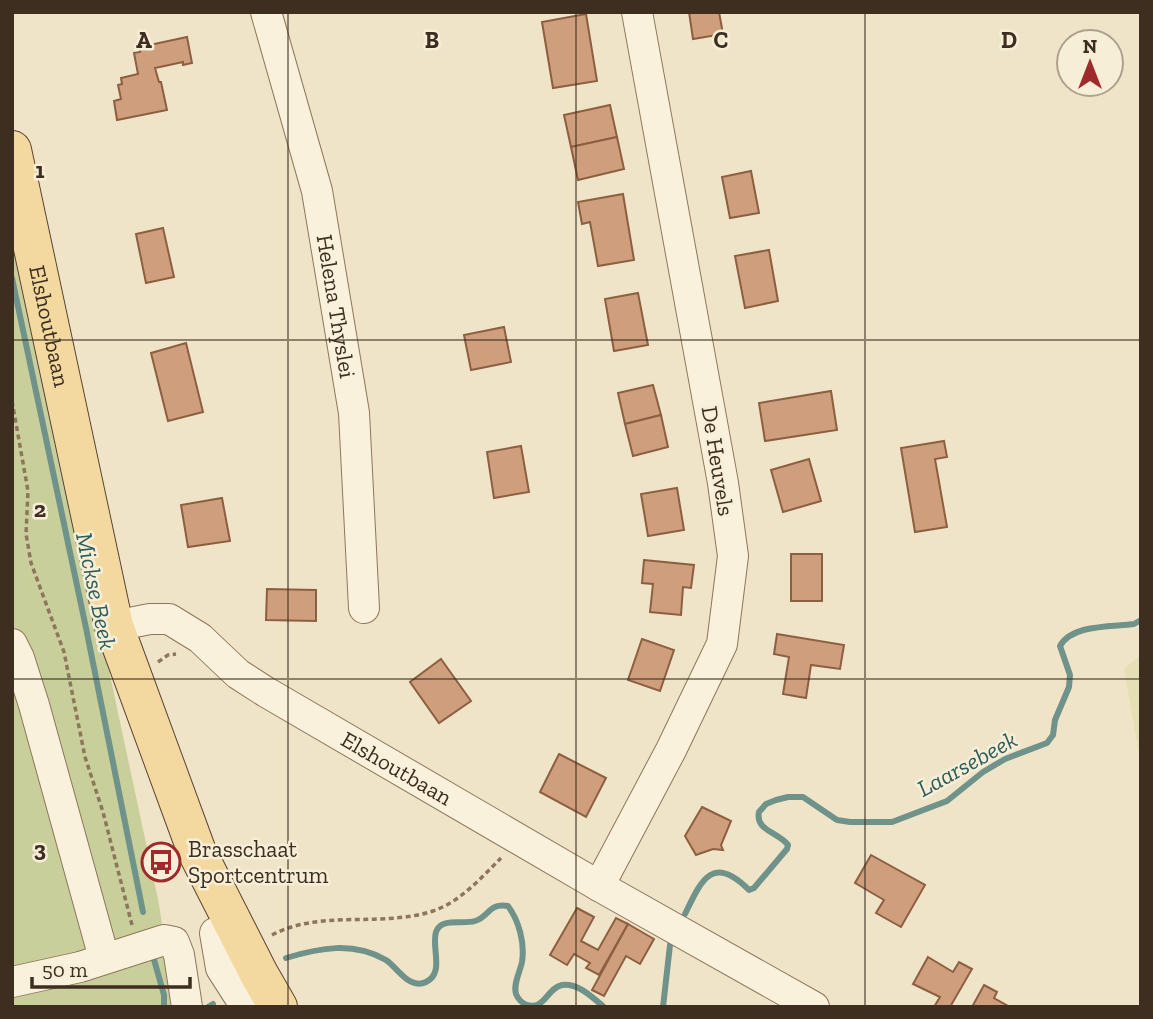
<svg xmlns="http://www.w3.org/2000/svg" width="1153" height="1019" viewBox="0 0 1153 1019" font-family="'Zilla Slab',serif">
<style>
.farmland{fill:#e6deb5}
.green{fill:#c9cf9b}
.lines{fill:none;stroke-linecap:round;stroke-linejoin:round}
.stream{stroke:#6f938a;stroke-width:6}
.building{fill:#cf9f7d;stroke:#8d5f41;stroke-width:2}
.minor-casing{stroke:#8d765c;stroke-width:32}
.major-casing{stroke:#5b4430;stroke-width:40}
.path{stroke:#8d765c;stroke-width:3.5;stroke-dasharray:5 3.5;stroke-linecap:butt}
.minor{stroke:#faf1dc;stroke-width:30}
.major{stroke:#f3d9a0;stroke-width:38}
.grid{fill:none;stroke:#3d2e20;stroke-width:2;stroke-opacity:0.55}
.labels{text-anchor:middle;stroke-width:5;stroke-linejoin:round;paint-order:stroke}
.street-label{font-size:23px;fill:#3d2e20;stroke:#f7eed8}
.poi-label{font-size:23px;fill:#3d2e20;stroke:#f7eed8;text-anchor:start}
.water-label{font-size:24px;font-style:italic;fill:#2f5d5a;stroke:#f7eed8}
.grid-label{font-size:23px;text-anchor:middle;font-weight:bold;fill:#3d2e20;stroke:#f7eed8;stroke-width:5;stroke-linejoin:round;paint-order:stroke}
</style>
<rect width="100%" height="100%" fill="#f0e4c8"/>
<!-- farmland -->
<polygon class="farmland" points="1141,655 1141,764 1124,669"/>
<!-- green -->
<polygon class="green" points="12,217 159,904 174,1007 12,1007"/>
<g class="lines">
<!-- stream -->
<g class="stream">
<polyline points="12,278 86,628 143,912"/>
<path d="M685,914C701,881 712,853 749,890L754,888L787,849L788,845C779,832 755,831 759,812L766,804L776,800L788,797H803L837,820L850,822H892L947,801L983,772L1005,759L1047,743L1053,735L1055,720L1069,687L1070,675L1060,646C1072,624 1112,627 1134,624L1141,620"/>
<polyline points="153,956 164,995 164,1007"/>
<path d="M286,958C319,948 353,941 386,960C398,968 409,990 426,982C445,973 431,947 436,932C441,917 463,925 475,921C490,916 488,903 508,906C519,921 525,943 522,962C520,972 513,984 516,994C518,999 522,1003 527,1005C545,1010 547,988 562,985C577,982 593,998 604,1007"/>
<polyline points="208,1007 213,1004"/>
<polyline points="663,1007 670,945"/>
</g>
</g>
<!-- building -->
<g class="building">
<polygon points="689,12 719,12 723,34 693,39"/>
<polygon points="586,14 597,81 553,88 542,22"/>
<polygon points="187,37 192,63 183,65 183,62 155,68 159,82 161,82 167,110 117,120 114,101 121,99 118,85 122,84 121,78 138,74 134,53 140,52 140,47"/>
<polygon points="610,105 617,137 571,147 564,115"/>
<polygon points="617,137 624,169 578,180 571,147"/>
<polygon points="751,171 759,213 730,218 722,177"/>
<polygon points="623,194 634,260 598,266 590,222 582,224 578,202"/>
<polygon points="163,228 174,277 146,283 136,234"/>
<polygon points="769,250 778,301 745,308 735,256"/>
<polygon points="638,293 648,345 614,351 605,299"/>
<polygon points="504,327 511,362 471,370 464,335"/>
<polygon points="186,343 203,412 168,421 151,353"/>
<polygon points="653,385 661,415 625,424 618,393"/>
<polygon points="831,391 837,430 765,441 759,403"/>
<polygon points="661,415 668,447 633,456 625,424"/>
<polygon points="944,441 947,457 935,459 947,527 915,532 901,448"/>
<polygon points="521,446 529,492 494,498 487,452"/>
<polygon points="809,459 821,501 783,512 771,470"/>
<polygon points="677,488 684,530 648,536 641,494"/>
<polygon points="222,498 230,541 188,547 181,505"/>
<rect x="791" y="554" width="31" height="47"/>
<polygon points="644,560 694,565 691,588 683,587 681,615 650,612 653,584 642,583"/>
<polygon points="267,589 316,590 316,621 266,620"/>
<polygon points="777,634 844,645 840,669 811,665 806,698 783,694 789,657 774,654"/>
<polygon points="642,639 674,650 660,691 628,680"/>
<polygon points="441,659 471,701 439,723 410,682"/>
<polygon points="559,754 606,778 586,817 540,792"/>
<polygon points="702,807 731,821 721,845 723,850 713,849 696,855 685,836"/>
<polygon points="871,855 925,885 901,927 876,913 884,900 855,883"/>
<polygon points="577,908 594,917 581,941 598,950 616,918 628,924 599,975 586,968 590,963 574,954 567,965 550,955"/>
<polygon points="628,924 654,939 640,964 626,956 604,996 592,990"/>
<polygon points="928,957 953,972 959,962 972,969 950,1007 934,1007 940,997 913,984"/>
<polygon points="984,985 997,992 994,998 1010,1007 972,1007"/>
</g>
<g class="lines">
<defs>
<g id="minor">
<path id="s1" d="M266,12L317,191L354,413L364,608"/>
<path id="s2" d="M114,626L150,619H169L200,638L238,674L266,692L599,886L814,1007"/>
<polyline points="12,644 19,658 34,705 104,958"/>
<polyline points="599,886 671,750 722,644 733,556 723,483 637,12"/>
<polyline points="215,933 221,968 246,1007"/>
<polyline points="12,982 80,967 164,940 174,942 179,955 187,1007"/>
</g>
<g id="major">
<path id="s3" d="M12,150L114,626L197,852L259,974L278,1007"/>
</g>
</defs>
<!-- minor casing -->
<use href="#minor" class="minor-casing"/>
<!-- major casing -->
<use href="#major" class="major-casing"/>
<!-- path -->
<g class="path">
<polyline points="12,401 28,491 26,534 31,563 64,652 85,757 103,812 132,925"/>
<polyline points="158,662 168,655 176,654"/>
<path d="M272,935C321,909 380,928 433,911C460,902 481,878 501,858"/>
</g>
<!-- minor -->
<use href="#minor" class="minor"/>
<!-- major -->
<use href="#major" class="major"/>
</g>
<!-- grid -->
<path class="grid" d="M288,12V1007M576,12V1007M865,12V1007M12,340H1141M12,679H1141"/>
<!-- icons -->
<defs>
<symbol id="bus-ring" viewBox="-11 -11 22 22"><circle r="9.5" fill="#f7eed8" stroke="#9e2a2b" stroke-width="1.5"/><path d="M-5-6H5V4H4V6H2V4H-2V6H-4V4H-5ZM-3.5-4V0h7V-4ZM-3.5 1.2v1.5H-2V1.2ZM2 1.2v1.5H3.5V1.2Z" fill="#9e2a2b"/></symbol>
</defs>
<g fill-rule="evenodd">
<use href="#bus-ring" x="139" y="840" width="44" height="44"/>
</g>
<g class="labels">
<!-- street labels -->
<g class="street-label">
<text dy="8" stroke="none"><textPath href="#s1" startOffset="303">Helena Thyslei</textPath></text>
<text dy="8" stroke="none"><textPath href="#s3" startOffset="180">Elshoutbaan</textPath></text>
<text transform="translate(718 461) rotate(81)" y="8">De Heuvels</text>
<text dy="8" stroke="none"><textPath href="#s2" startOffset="329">Elshoutbaan</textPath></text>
</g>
<!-- poi labels -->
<g class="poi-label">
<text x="188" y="857">Brasschaat<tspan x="188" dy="26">Sportcentrum</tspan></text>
</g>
<!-- water labels -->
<g class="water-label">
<text transform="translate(96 591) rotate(78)" y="8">Mickse Beek</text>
<text transform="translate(967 764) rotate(-29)" y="8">Laarsebeek</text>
</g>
</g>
<g class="grid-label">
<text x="144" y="48">A</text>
<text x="432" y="48">B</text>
<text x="721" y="48">C</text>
<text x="1009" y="48">D</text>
<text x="40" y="178">1</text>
<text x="40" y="517">2</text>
<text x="40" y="857">3</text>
</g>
<!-- border -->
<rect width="1153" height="1019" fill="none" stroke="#3d2e20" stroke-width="28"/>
<!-- north arrow -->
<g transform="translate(1090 63)"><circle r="33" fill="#f7eed8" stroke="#ada18e" stroke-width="2"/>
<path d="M0-5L12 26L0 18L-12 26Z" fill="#9e2a2b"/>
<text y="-10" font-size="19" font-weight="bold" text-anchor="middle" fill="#3d2e20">N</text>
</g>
<!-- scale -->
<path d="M32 977v10h158v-10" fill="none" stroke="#3d2e20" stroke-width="3.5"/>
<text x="42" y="977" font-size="21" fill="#3d2e20" stroke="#f7eed8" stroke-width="5" paint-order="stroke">50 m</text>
</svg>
